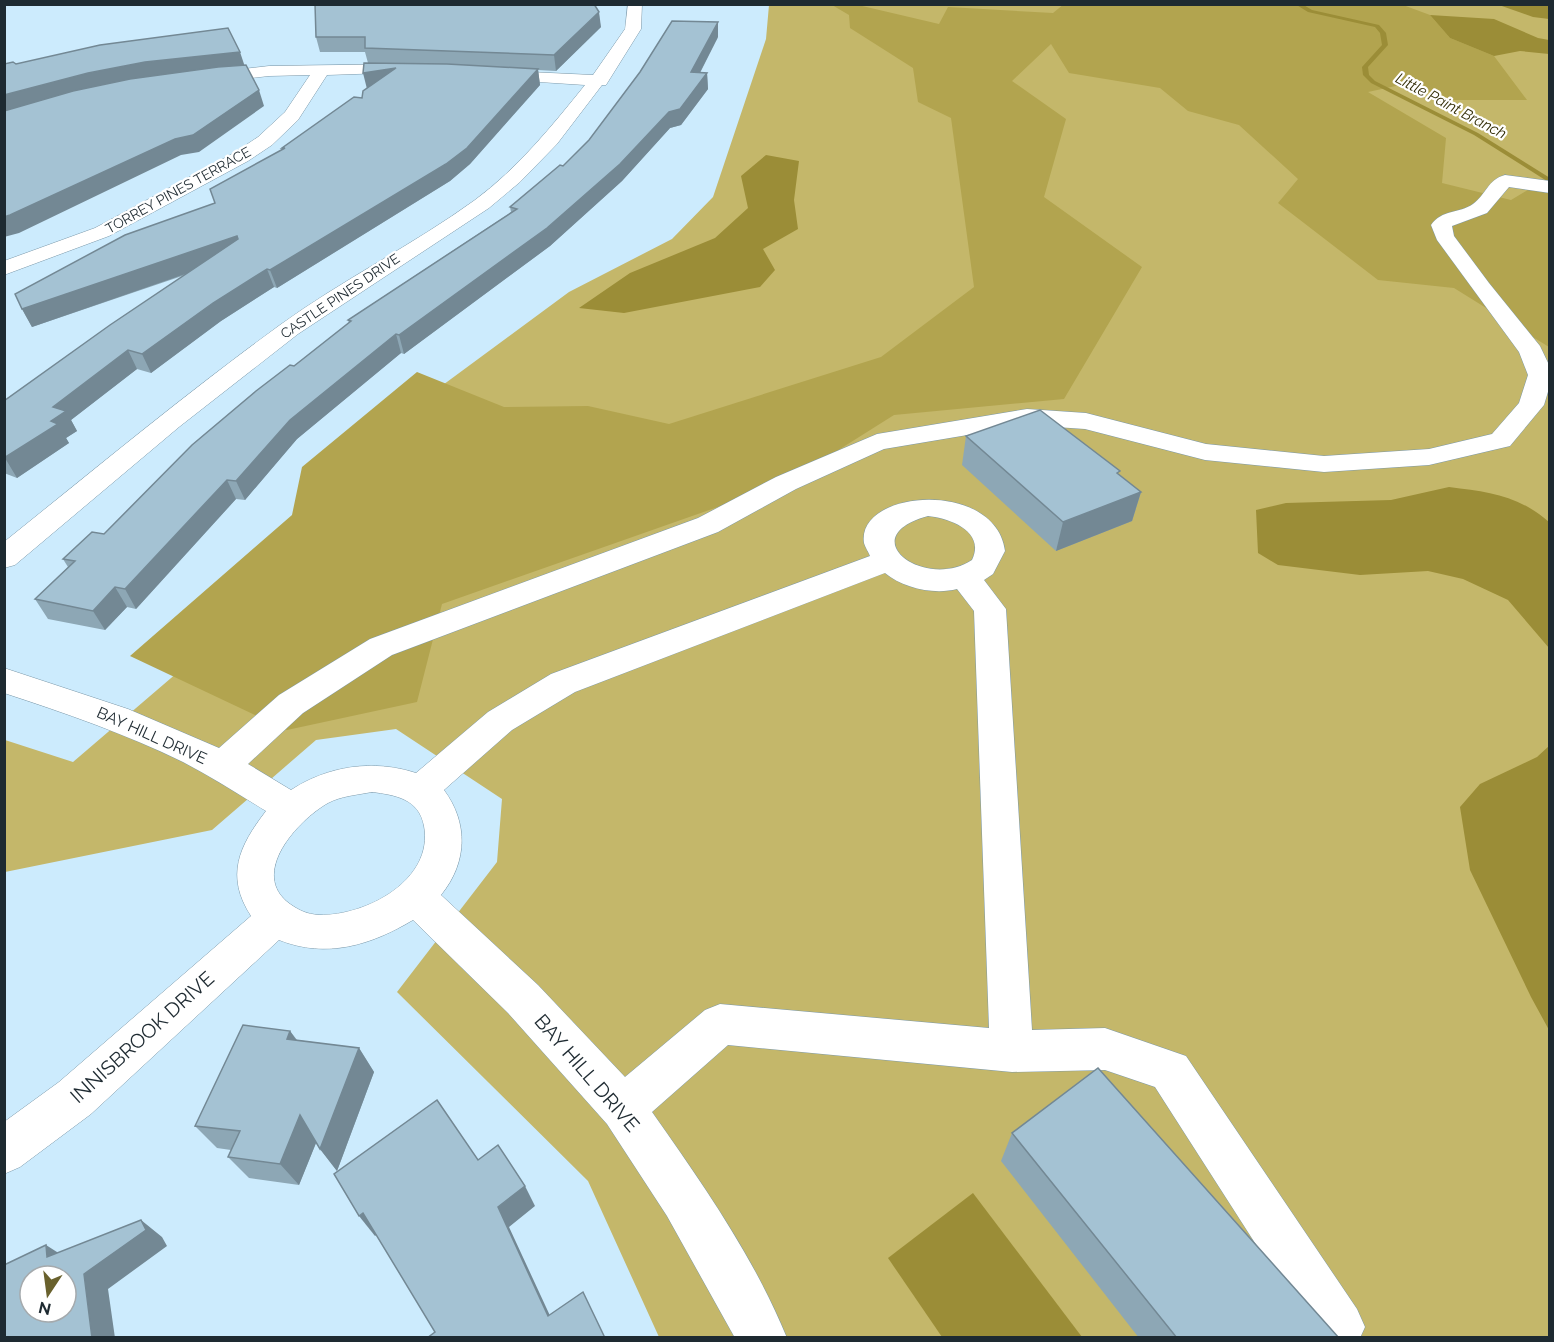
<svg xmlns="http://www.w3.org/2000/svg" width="1554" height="1342" viewBox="0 0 1554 1342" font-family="Raleway,sans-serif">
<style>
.green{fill:#c4b76a}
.forest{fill:#b2a44f}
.water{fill:#9b8d37}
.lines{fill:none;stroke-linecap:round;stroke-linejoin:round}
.stream{fill:#9b8d37;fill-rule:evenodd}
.minor-casing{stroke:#7b98a9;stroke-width:1}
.minor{fill:#fff;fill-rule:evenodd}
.wall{fill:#8da7b5}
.shaded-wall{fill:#738894}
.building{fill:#a4c2d3;stroke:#738894;stroke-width:1.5;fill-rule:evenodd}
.labels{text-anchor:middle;stroke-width:4.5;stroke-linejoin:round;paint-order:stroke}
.far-street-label{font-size:14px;fill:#1e2a31;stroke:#fff}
.far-water-label{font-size:15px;font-style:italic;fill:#352f09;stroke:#fff}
.street-label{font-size:16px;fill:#1e2a31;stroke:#fff}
.near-street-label{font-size:20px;fill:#1e2a31;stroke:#fff}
</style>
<rect width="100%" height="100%" fill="#ccebfd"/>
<!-- green -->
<polygon class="green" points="769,5 1549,5 1549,1337 659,1337 588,1181 397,992 497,862 502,799 396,729 316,740 212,830 5,872 5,740 73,762 290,576 394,421 569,292 672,239 713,197 766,39"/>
<!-- forest -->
<polygon class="forest" points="1064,4 1403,5 1430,15 1450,38 1494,56 1527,100 1453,100 1405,84 1368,92 1446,138 1442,183 1511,200 1549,177 1549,347 1454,288 1378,280 1278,203 1298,179 1239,125 1188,111 1160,88 1069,73 1051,44 1012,81 1066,119 1044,197 1142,267 1064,399 894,415 786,483 442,604 417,702 287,730 130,656 292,515 302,467 417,372 504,407 588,406 669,424 881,357 974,287 951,118 918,102 913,68 850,28 849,15 832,5 858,5 939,24 948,7 1053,13"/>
<!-- water -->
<g class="water">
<polygon points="1499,5 1549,5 1549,19 1533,17"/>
<polygon points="1430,15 1494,19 1538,38 1549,40 1549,54 1520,51 1494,56 1450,38"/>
<polygon points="766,155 799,161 794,200 798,229 763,249 775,270 760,287 624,313 579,308 630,273 715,238 748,208 741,176"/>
<path d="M1449,487C1489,492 1518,495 1549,522V648L1508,600L1463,579L1428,571L1360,575L1278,565L1258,553L1256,510L1286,503L1391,500Z"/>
<polygon points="1549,746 1549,1030 1531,997 1470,870 1460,807 1480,784 1537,757"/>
<polygon points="973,1193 1082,1337 942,1337 888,1258"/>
</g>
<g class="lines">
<!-- stream -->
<polygon class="stream" points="1295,4 1302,4 1312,10 1379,25 1386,33 1388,45 1368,67 1369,75 1375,81 1478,133 1550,178 1550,183 1474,135 1371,83 1363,75 1362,67 1382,45 1380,33 1375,27 1308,12"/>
<defs>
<g id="minor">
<path d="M628,4H642L641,29L606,85H602L557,144L520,182L489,208L298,334L179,427L15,565L4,568V542C95,469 185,394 280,325C342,280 413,245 475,200C518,168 552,126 585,85L494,79L488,78L486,74L488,70L593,75L625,29Z"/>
<polygon points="409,64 415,66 417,69 415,72 327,75 298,120 272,145 248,161 109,236 4,275 4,261 95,228 234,153 258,137 285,112 310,75 269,76 206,83 200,82 198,78 200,74 269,66"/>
<path d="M1505,175L1550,181V193L1509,187L1487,213L1452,226L1454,236L1489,283L1540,346L1550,367V385L1544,405L1510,446L1429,465L1324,472L1205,460L1085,429L1027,425L884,449L796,489L718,532L392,655L303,713L248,764L291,790C328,766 373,759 416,773L488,712L551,674L870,556C869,553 865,547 864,543C856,489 996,479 1005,551L993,574L984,580L1006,609L1032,1030L1105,1028L1186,1056L1357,1309L1365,1327L1360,1338H1316L1155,1087L1105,1070L1012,1072L728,1045L652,1112C702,1183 754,1257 787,1338H735L667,1216L607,1124L508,1013L413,920C371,945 327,959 279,940L91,1114L20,1167L4,1174V1122L59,1082L251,916C225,876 239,846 266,811C238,794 212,777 183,762C126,734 65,713 4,693V668L128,709L219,748L279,695L370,639L698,518L776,477L877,434L1027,409L1086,413L1206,444L1324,456L1429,449L1492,434L1519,403L1528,375L1519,352L1437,240L1431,225C1442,209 1459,214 1473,204C1486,195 1488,179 1505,175ZM928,516C949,518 986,531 972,560C925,591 851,537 928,516ZM885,573C903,588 934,595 957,589L974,611L989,1028L720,1004L705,1010L625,1077L538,985L441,895C467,863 469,824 444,790L512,730L575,692ZM372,792C396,795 419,799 424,826C434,880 366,916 319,915C307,914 300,911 290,904C248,874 298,820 328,803C341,796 357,795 372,792Z"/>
</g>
</defs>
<!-- minor casing -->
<use href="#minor" class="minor-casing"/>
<!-- minor -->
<use href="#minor" class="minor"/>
</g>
<!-- wall -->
<g class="wall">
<polygon points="601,27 556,71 538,70 540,85 470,164 450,181 277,288 274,287 221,321 151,373 137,369 71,420 77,431 66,438 69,443 17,478 4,473 4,401 185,275 32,327 22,309 215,203 283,150 282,148 362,98 367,88 368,63 365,52 320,52 316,37"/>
<polygon points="718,37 700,73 707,73 708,89 681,125 670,128 622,181 550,246 404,354 401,353 297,439 245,500 236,499 136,609 127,607 105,630 48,619 35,599 68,567 63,559 104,534 294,366 349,323 348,320 511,212 510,207 563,166"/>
<polygon points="966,436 1119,475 1141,492 1132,521 1056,551 962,465"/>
<polygon points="290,1031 297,1040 359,1048 374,1072 337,1171 320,1149 316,1143 299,1185 249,1178 228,1157 231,1150 217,1148 195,1126"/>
<polygon points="1012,1133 1339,1338 1139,1338 1001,1161"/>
</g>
<!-- shaded-wall -->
<g class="shaded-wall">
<polygon points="599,12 601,27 556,71 554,55"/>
<polygon points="718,22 718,37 692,88 691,72"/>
<polygon points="240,52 245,67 4,114 4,95 88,73 145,62"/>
<polygon points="396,68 367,89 363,73"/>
<polygon points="538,69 540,85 470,164 450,181 277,288 270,270"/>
<polygon points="707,73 708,89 681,125 670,128 622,181 550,246 404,354 399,335 669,112"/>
<polygon points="259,90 264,106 199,152 181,155 19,233 4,237 4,217"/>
<polygon points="237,236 243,254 32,327 22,309"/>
<polygon points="267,269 274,287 221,321 151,373 142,354 213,303"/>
<polygon points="396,334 401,353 297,439 245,500 236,481 290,420"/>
<polygon points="128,350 137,369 71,420 77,431 66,438 69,443 17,478 5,458 51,421 53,407"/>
<polygon points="227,480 236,499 136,609 125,589"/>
<polygon points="1141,492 1132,521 1056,551 1063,522"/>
<polygon points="115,587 127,607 105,630 93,611"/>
<polygon points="290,1031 307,1055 287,1039"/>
<polygon points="359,1048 374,1072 337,1171 320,1149"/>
<polygon points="300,1115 318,1138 299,1185 280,1164"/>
<polygon points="525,1186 535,1206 509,1227 558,1333 548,1316 498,1207"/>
<polygon points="363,1213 379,1233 375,1236 359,1216"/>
<polygon points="141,1220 162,1237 167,1246 108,1289 115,1338 92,1338 84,1274"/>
<polygon points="46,1245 71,1261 47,1257"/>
</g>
<!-- building -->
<g class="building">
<polygon points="315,4 594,4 599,12 554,55 365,48 365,37 316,37"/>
<polygon points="672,21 718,22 691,72 707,73 680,109 669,112 620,164 547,228 399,335 396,334 290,420 236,481 227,480 125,589 115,587 93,611 35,599 75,561 63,559 92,532 104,534 192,445 256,391 290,365 294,366 351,321 348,320 517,209 510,207 560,165 563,166 589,140 640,72"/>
<polygon points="228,28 240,52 145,62 88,73 4,95 4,64 13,62 16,64 100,45"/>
<polygon points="364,63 447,64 538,69 467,148 446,164 270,270 267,269 213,303 142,354 128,350 53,407 66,411 51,421 58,424 4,458 4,401 110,325 238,239 237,236 22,309 15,294 125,235 215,203 210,189 285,148 282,148 354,97 362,98 363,91 396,68 363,73"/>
<polygon points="246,65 259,90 193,135 175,139 10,215 4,217 4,111 73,91 130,79 218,67"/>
<polygon points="1040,410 1120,471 1117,473 1141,492 1063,522 966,436"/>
<polygon points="243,1025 290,1031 287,1039 359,1048 320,1149 300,1115 280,1164 228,1157 240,1131 195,1126"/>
<polygon points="1098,1068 1339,1338 1177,1338 1012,1133"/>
<polygon points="437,1100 478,1160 498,1145 525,1186 498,1207 548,1316 583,1292 605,1338 427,1338 435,1332 363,1213 359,1216 334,1174"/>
<path d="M141,1220L146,1230L84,1274L92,1338H4V1265L46,1245L47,1257ZM30,1276H66V1312H30Z"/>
</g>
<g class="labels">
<!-- far-street labels -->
<g class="far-street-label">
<text transform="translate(178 190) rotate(-29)" y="5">TORREY PINES TERRACE</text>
<text transform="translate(340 296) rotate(-34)" y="5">CASTLE PINES DRIVE</text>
</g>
<!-- far-water labels -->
<g class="far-water-label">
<text transform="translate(1451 106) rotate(28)" y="5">Little Paint Branch</text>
</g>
<!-- street labels -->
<g class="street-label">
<text transform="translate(152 735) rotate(24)" y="6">BAY HILL DRIVE</text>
</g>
<!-- near-street labels -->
<g class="near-street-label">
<text transform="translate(142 1037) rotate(-42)" y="7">INNISBROOK DRIVE</text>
<text transform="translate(587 1073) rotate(49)" y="7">BAY HILL DRIVE</text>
</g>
</g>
<!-- border -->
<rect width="1554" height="1342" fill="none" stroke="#1e2a31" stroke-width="12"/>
<!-- north arrow -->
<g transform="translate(48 1294) rotate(193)"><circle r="28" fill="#ffffff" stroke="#a5aaad" stroke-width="1.5"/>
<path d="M0-4.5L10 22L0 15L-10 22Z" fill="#69612d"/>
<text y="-9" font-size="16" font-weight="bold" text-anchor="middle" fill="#1e2a31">N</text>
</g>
</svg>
